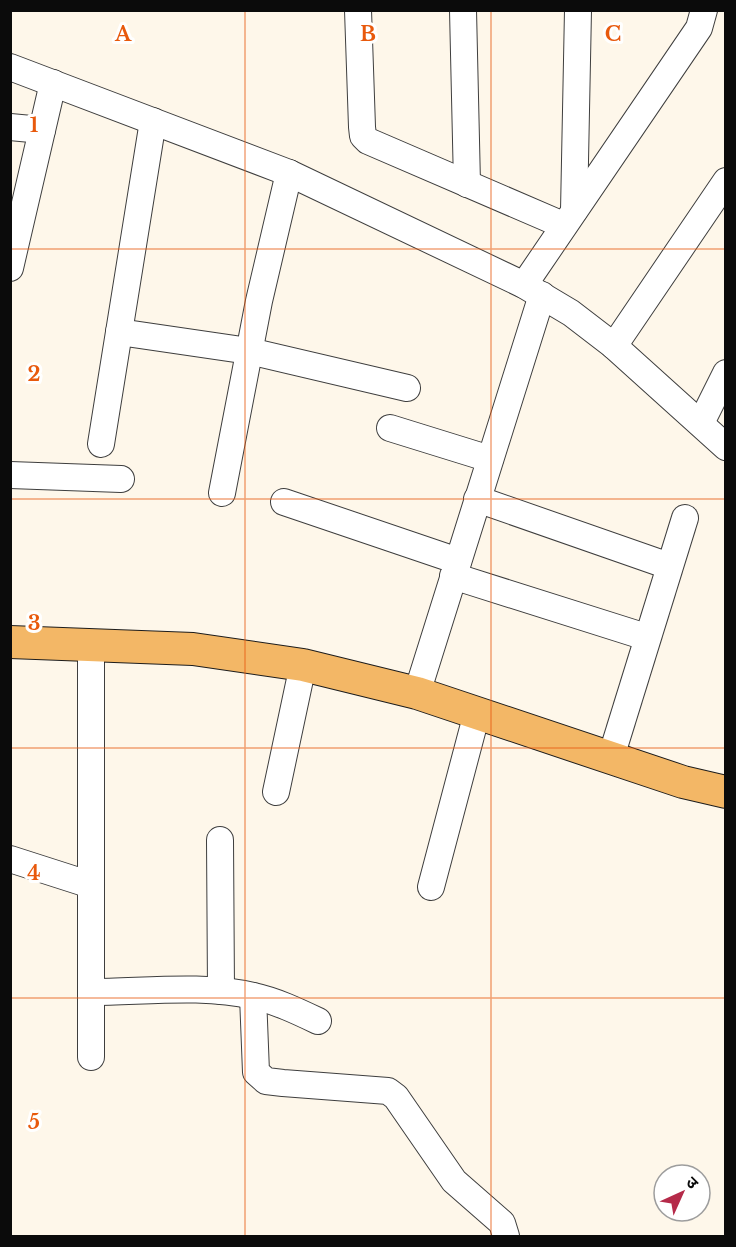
<svg xmlns="http://www.w3.org/2000/svg" width="736" height="1247" viewBox="0 0 736 1247" font-family="'Libre Baskerville','Noto Sans Devanagari',serif">
<style>
.lines{fill:none;stroke-linecap:round;stroke-linejoin:round}
.minor-casing{stroke:#3e3e3e;stroke-width:28}
.major-casing{stroke:#1c1c1c;stroke-width:34}
.minor{stroke:#fff;stroke-width:26}
.major{stroke:#f3b766;stroke-width:32}
.grid{fill:none;stroke:#e8590c;stroke-width:1.5;stroke-opacity:0.55}
.grid-label{font-size:20px;text-anchor:middle;font-weight:bold;fill:#e8590c;stroke:#fff;stroke-width:6;stroke-linejoin:round;paint-order:stroke}
</style>
<rect width="100%" height="100%" fill="#fef7ea"/>
<g class="lines">
<defs>
<g id="minor">
<polyline points="358,10 362,127 363,136 368,141 563,225"/>
<polyline points="463,10 467,184"/>
<polyline points="10,67 289,173 524,285 571,313 614,346 726,447"/>
<polyline points="10,127 42,130"/>
<polyline points="574,211 578,10"/>
<polyline points="10,268 53,83"/>
<polyline points="524,285 699,28 704,10"/>
<polyline points="119,332 249,351 407,388"/>
<polyline points="614,346 726,181"/>
<polyline points="701,423 726,373"/>
<polyline points="390,428 490,459"/>
<polyline points="101,444 153,121"/>
<polyline points="10,475 121,479"/>
<polyline points="222,493 259,301 289,173"/>
<polyline points="477,499 669,566"/>
<polyline points="284,502 458,561"/>
<polyline points="453,576 646,637"/>
<polyline points="91,645 91,1057"/>
<polyline points="417,693 542,295"/>
<polyline points="611,757 685,518"/>
<polyline points="276,792 303,665"/>
<polyline points="220,840 221,991"/>
<polyline points="10,859 91,885"/>
<polyline points="431,887 477,713"/>
<path d="M91,992C142,992 204,984 253,996C276,1001 297,1011 318,1021"/>
<polyline points="253,996 256,1072 266,1081 283,1083 388,1091 396,1097 454,1181 502,1223 506,1236"/>
</g>
<polyline id="major" points="10,642 193,649 303,665 417,693 683,782 726,792"/>
</defs>
<!-- minor casing -->
<use href="#minor" class="minor-casing"/>
<!-- major casing -->
<use href="#major" class="major-casing"/>
<!-- minor -->
<use href="#minor" class="minor"/>
<!-- major -->
<use href="#major" class="major"/>
</g>
<!-- grid -->
<path class="grid" d="M245,10V1236M491,10V1236M10,249H726M10,499H726M10,748H726M10,998H726"/>
<g class="grid-label">
<text x="123" y="41">A</text>
<text x="368" y="41">B</text>
<text x="613" y="41">C</text>
<text x="34" y="132">1</text>
<text x="34" y="381">2</text>
<text x="34" y="630">3</text>
<text x="34" y="880">4</text>
<text x="34" y="1129">5</text>
</g>
<!-- border -->
<rect width="736" height="1247" fill="none" stroke="#0b0b0b" stroke-width="24"/>
<!-- north arrow -->
<g transform="translate(682 1193) rotate(45)"><circle r="28" fill="#ffffff" stroke="#9d9d9d" stroke-width="1.5"/>
<path d="M0-4.5L10 22L0 15L-10 22Z" fill="#b52a49"/>
<text y="-9" font-size="16" font-weight="bold" text-anchor="middle" fill="#0b0b0b">उ</text>
</g>
</svg>
